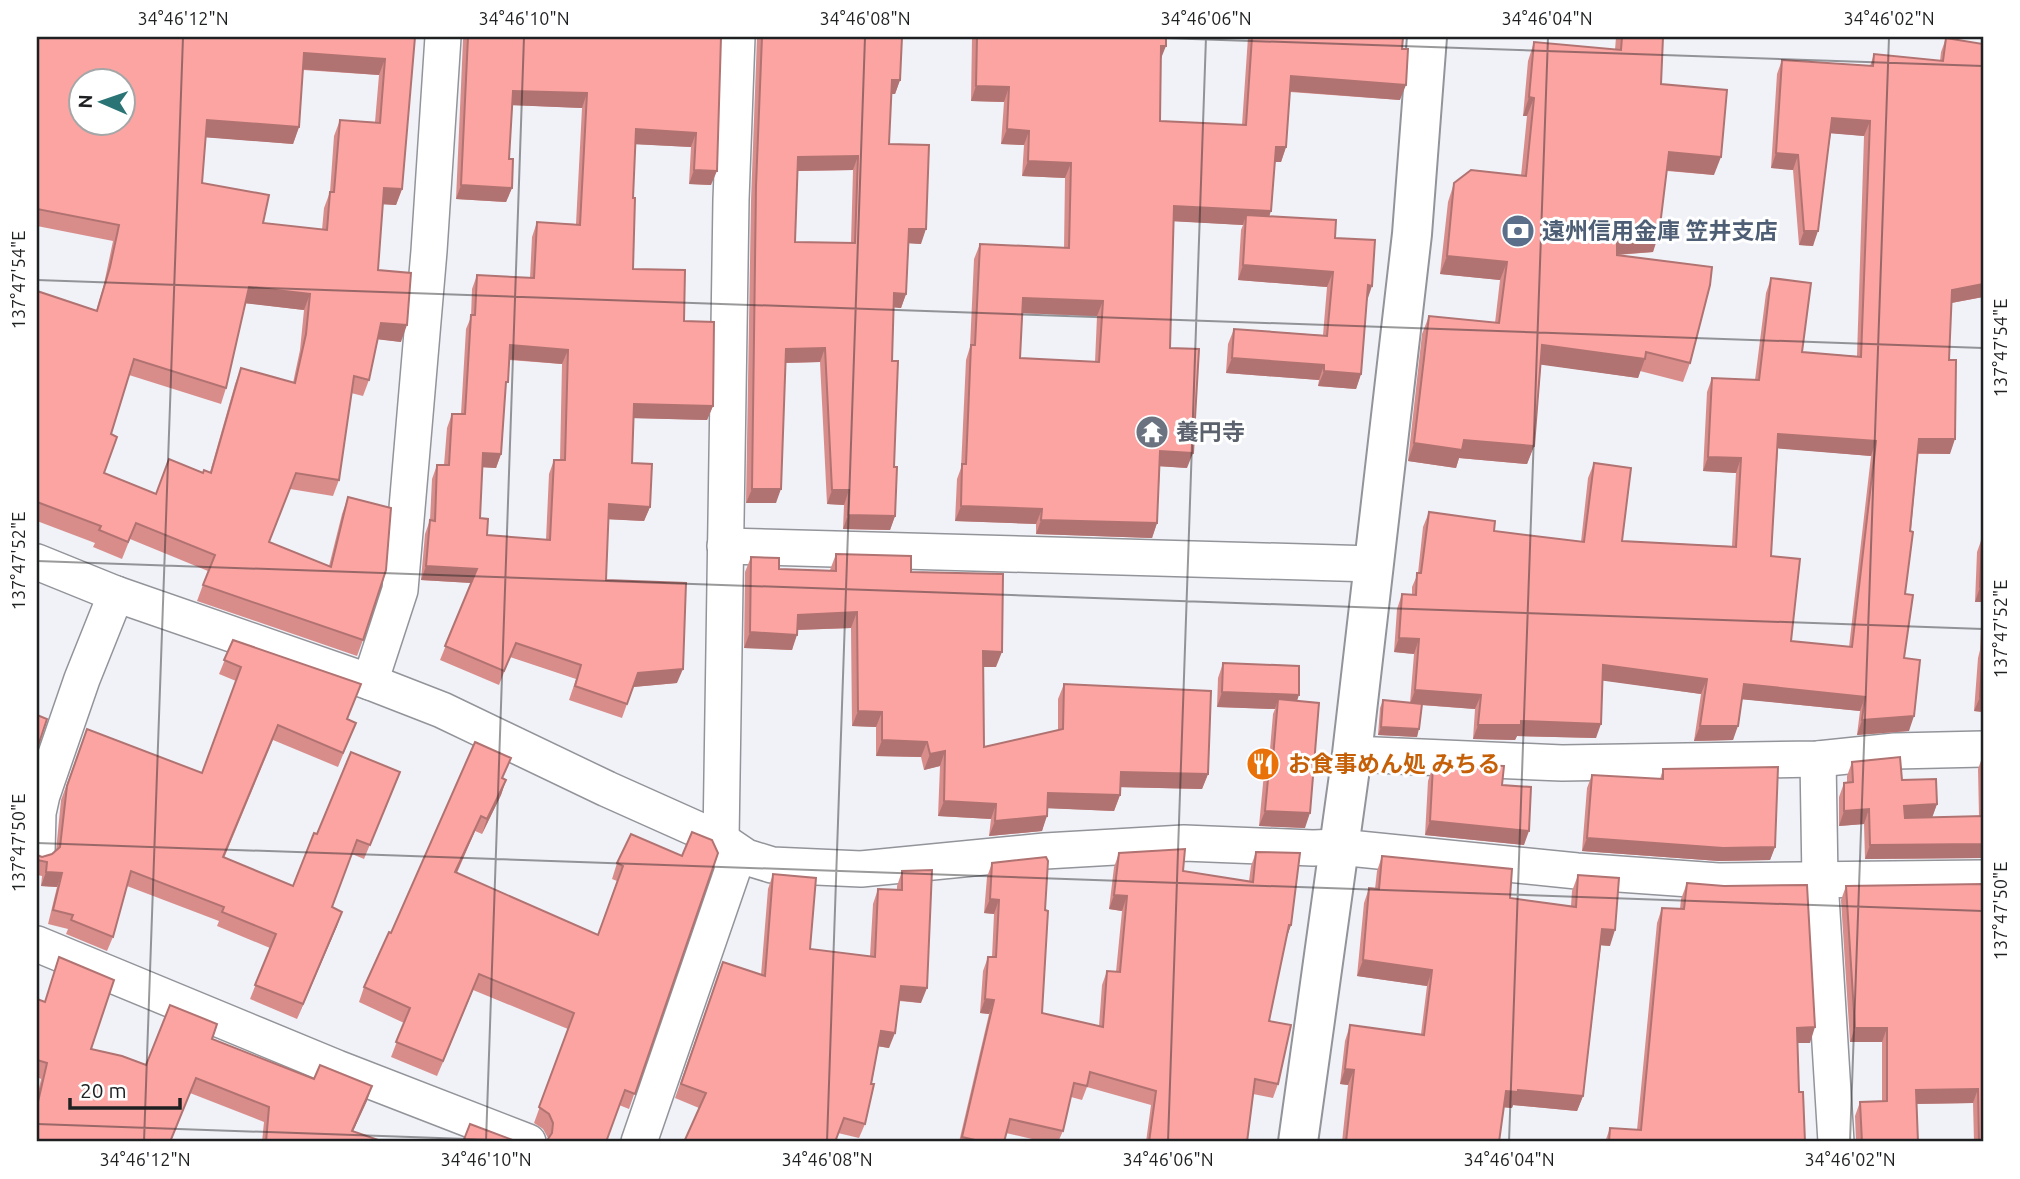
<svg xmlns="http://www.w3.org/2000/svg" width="2020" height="1179" viewBox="0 0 2020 1179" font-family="Ubuntu,'Noto Sans JP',sans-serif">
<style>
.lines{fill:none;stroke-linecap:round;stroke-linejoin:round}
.minor-casing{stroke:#92949a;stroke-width:38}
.tertiary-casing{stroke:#92949a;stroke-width:42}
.minor{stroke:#fff;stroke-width:35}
.tertiary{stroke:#fff;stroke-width:38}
.wall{fill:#d98d8b;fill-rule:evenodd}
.shaded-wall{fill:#b07371}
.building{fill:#fca4a2;stroke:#b07371;stroke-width:2;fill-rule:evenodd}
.ticks{fill:none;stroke:#1f2022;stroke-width:2;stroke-opacity:0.45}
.labels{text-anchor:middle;stroke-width:6;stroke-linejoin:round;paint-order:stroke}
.service-label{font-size:23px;font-weight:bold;fill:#4e5e75;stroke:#fff;text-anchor:start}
.worship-label{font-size:23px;font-weight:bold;fill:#5b616d;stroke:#fff;text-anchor:start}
.food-label{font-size:23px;font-weight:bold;fill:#c56008;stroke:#fff;text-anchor:start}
.neatline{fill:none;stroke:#1f2022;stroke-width:2.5}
.ticks-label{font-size:18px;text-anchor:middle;fill:#1f2022}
</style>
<rect width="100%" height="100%" fill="#f0f2f8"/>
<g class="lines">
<defs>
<g id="minor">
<polyline points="725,546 1374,564"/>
<polyline points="37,562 116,594 370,682 442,710 607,789 721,840 746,857 772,865 861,869 1045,851 1184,843 1313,848 1339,847 1577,871 1718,881 1983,878"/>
<polyline points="370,682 400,590 429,251 443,37"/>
<polyline points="1352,754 1562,763 1818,759 1895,751 1983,749"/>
<polyline points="1818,759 1820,880 1836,1142"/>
<polyline points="37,851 38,813 42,795 82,679 116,594"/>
<polyline points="37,944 337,1068 528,1142"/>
<polyline points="639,1142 733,869 730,857 721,840 731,200 737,37"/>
</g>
<polyline id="tertiary" points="1298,1142 1352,754 1412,234 1427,37"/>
</defs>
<!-- minor casing -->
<use href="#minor" class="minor-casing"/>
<!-- tertiary casing -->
<use href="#tertiary" class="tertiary-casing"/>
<!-- minor -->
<use href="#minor" class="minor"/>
<!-- tertiary -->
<use href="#tertiary" class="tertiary"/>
</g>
<!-- wall -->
<g class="wall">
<path d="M37,37H415L402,189L396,205L383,204L378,270L401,342L378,339L369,380L363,396L351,393L339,480L333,496L290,489L269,542L329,566L342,514L348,497L363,640L357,656L197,601L208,571L130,539L122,559L93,547L95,543L37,521V291L96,311L104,284L113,241L37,226ZM303,70L379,75L375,122L340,120L334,136L330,192L324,208L322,230L263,223L202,183L206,137L293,144L299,127ZM245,303L304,310L300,350L293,383L241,368L235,384L210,472L203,473L156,494L104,473L111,434L129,375L221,404L226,388Z"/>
<path d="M464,37H721L711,185L689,184L691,147L635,144L633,198V269L684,321L713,406L707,420L634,418L632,463L650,507L644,521L608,519L606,580L677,683L633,687L622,718L569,700L576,679L510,657L499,685L440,660L471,583L421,580L425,534L430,520L432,479L437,465H444L447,428L452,414H461L466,329L471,317L472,289L477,275L530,278L532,237L537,222L576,224L582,108L512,105L509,159L512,188L506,202L456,199L463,40ZM509,360L562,364L560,460H554L549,474L546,540L487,535L480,518L482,467L496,468L501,454L505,388Z"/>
<path d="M757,37H902L900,80L895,94H891L889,144L921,244L909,243L906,294L901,308L894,307L892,361L895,516L890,530L843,529L844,505L827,504L820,362L785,363L776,503H746L751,201ZM853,170L851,243L795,242L798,171Z"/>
<path d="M972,37H1166L1161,59L1160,121L1242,125L1248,37H1403L1400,100L1290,92L1286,147L1281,162H1275L1269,217L1335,238L1367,300L1361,374L1356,389L1318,386L1319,380L1226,373L1228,344L1234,329L1323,335L1327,287L1238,280L1241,230L1243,225L1174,221L1170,348L1187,468L1160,466L1157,523L1152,538L1036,534V524L955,521L957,479L961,468L966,360L970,347L974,259L980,244L1064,248L1065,178L1022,176L1024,145L1001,144L1004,102L971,101ZM1022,313L1097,316L1095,362L1020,358Z"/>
<polygon points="1616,37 1663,37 1661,84 1714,175 1667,171 1653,252 1617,255 1690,363 1683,382 1640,371 1638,378 1541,364 1534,446 1527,464 1459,458 1456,468 1408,461 1422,334 1429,316 1495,323 1500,280 1440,274 1448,202 1454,183 1521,176 1527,116 1523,116 1528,61 1534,42 1615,50"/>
<path d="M1946,38L1983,297L1951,303L1949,360L1950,454H1918L1905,594L1904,658L1909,731L1857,735L1860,711L1742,699L1733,740L1694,741L1701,694L1603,680L1596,738L1517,736L1515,740L1473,739L1475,709L1421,705L1417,737L1378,735L1380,708L1383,700L1410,703L1414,654L1394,652L1397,609L1402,594L1412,595V587L1418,573L1423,527L1429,512L1494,531L1581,542L1588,478L1594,463L1622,541L1732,546L1736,473L1703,471L1707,392L1712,378L1755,380L1766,293L1771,278L1802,352L1857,356L1864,136L1831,133L1813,246L1799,245L1793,170L1771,168L1777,74L1782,60L1870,66L1874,54L1940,61L1941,52ZM1778,448L1871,456L1849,647L1791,641L1771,556Z"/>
<polygon points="1982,538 1983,538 1983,712 1974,711 1978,658 1980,650 1982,602 1975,602 1977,552"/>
<polygon points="836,554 911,572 996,667 983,667 984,747 1058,730 1058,699 1064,684 1208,774 1202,789 1120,787 1120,795 1114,811 1048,808 1042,831 989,836 991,819 938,816 940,766 924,770 921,757 876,756 876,727 852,726 851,628 797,630 792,650 744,648 745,572 751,557 779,569 830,570"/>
<polygon points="233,640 348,719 356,723 338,767 273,740 224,858 293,886 317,834 400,772 364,859 352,854 332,907 337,926 297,1019 250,999 270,948 217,926 219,921 127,886 113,937 107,951 66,934 68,929 48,924 57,887 41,886 42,876 37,875 37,855 42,857 52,854 56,851 61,800 87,729 202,773 236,681 219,674"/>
<polygon points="1223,663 1297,701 1305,828 1259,826 1264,773 1269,761 1273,714 1275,709 1217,707 1218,678"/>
<polygon points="1983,755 1983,858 1865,859 1864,824 1839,826 1839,797 1844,783 1847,783 1847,776 1852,762 1902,780 1937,804 1932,817 1979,816 1978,769"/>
<polygon points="1475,765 1502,785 1524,845 1425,835 1428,781 1433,766 1474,769"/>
<polygon points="1663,769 1775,847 1770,860 1719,861 1582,851 1587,788 1592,775 1660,779"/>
<polygon points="503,778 506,780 501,795 482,834 475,831 457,873 598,935 617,881 612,879 617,863 718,853 629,1109 619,1105 548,1141 548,1138 543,1129 534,1123 568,1029 473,990 437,1076 391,1057 404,1023 359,1002 364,987 391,933"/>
<polygon points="1256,852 1291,925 1286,939 1269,1021 1278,1084 1273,1098 1253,1094 1247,1142 1146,1142 1151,1105 1087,1087 1082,1100 1071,1097 1063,1131 1058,1142 1045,1142 1006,1133 1004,1142 959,1142 989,1014 980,1013 983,971 988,957 992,957 994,914 984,913 987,877 992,863 1045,910 1042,1013 1099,1026 1102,985 1107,971 1116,972 1122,911 1109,909 1114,867 1119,853 1183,871 1249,881 1251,866"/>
<polygon points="1382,856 1510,898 1571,906 1572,891 1578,875 1610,946 1601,945 1583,1096 1577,1111 1513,1105 1512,1108 1503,1107 1499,1142 1342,1142 1348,1085 1340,1084 1345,1041 1350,1025 1421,1034 1427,986 1357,976 1364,903 1369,888 1375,889 1377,871"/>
<polygon points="902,871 921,1003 899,1001 889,1048 878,1046 865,1124 859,1138 838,1133 699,1108 675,1098 723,962 761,975 768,889 773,874 810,949 870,956 873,904 878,889 897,890 897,886"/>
<polygon points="1687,883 1810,1043 1797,1043 1799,1092 1805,1142 1605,1142 1610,1128 1637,1130 1657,923 1662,908 1680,909 1681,899"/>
<polygon points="1983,884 1983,1142 1974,1142 1973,1103 1917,1104 1918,1142 1856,1142 1855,1116 1860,1102 1882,1101 1882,1042 1850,1042 1841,900 1846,886"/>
<polygon points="37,999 91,1049 146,1065 212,1039 314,1079 372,1086 353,1131 384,1142 262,1142 264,1122 190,1093 37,1142 37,1098 41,1079 37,1077"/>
</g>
<!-- shaded-wall -->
<g class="shaded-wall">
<polygon points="1161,46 1166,46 1160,61"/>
<polygon points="304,53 385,59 379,75 298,69"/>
<polygon points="1291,76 1406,85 1400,100 1285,91"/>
<polygon points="892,80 900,80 895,94 887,94"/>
<polygon points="976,86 1009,87 1004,102 971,101"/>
<polygon points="513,91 587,93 582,108 508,105"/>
<polygon points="1529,97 1534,98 1527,116 1523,116"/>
<polygon points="1832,118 1870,121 1864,136 1827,133"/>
<polygon points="207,120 299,127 293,144 201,137"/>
<polygon points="636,129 696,133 691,147 631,144"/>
<polygon points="1007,129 1029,131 1024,145 1001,144"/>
<polygon points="1276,147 1286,147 1281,162 1270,162"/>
<polygon points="1669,152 1721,157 1714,175 1662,170"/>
<polygon points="1776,153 1798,155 1793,170 1771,168"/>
<polygon points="858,156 853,170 793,171 798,157"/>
<polygon points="1028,161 1071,163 1065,178 1022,176"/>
<polygon points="694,170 717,171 711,185 689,184"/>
<polygon points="461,185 512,188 506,202 456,199"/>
<polygon points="384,188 402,189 396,205 378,204"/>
<polygon points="1174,206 1271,211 1266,226 1246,215 1243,225 1168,221"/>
<polygon points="909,229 926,229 921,244 904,243"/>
<polygon points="1804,231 1818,231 1813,246 1799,245"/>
<polygon points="1659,234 1653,252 1611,255 1617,237"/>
<polygon points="1447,256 1507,262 1500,280 1440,274"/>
<polygon points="1243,265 1333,272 1327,287 1238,280"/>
<polygon points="1983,284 1983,297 1946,304 1952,290"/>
<polygon points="1368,285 1372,286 1367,301"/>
<polygon points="249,287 310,294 304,310 243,303"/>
<polygon points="894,293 906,294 901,308 889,307"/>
<polygon points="1023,298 1103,301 1097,316 1018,313"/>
<polygon points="381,323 407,325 401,342 375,339"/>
<polygon points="510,345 568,350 562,364 505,359"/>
<polygon points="1542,345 1645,359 1638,378 1536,364"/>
<polygon points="825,348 820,362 781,363 786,349"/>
<polygon points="1232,358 1324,365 1319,380 1226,373"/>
<polygon points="1324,371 1361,374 1356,389 1318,386"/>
<polygon points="634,404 713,406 707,420 629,418"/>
<polygon points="1778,434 1876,441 1871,456 1773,448"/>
<polygon points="1919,439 1955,439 1950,454 1914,453"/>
<polygon points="1464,440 1534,446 1527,464 1459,458 1456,468 1408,461 1414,443"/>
<polygon points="1160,451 1193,453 1187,468 1155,466"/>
<polygon points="483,453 501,454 496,468 478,467"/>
<polygon points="1708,457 1741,458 1736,473 1703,471"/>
<polygon points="752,489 781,489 776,503 746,503"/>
<polygon points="832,490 849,490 844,505 827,504"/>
<polygon points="609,504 650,507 644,521 603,519"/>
<polygon points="961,506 1042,509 1036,524 955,521"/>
<polygon points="848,515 895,516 890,530 843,529"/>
<polygon points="1041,520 1157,523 1152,538 1036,534"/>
<polygon points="426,566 477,569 472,583 421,580"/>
<polygon points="1980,587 1983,587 1983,599 1982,602 1975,602"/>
<polygon points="857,612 851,628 793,630 798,615"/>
<polygon points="750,632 797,635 792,650 744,648"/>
<polygon points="1399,638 1419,639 1414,654 1394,652"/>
<polygon points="983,651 1002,652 996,667 978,667"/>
<polygon points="1603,665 1707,679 1701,694 1598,680"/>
<polygon points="683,669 677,683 633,687 638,673"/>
<polygon points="1744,684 1865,697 1860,711 1739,699"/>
<polygon points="1415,690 1481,695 1475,709 1410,704"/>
<polygon points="1222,692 1299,695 1294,710 1278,699 1275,709 1217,707"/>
<polygon points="1980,697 1983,697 1983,712 1974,711"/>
<polygon points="858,711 882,712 876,727 852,726"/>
<polygon points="1914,716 1909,731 1857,735 1862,720"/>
<polygon points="1521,721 1601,724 1596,738 1517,736 1515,740 1473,739 1478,725"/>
<polygon points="1700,726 1738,726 1733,740 1694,741"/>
<polygon points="1381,727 1419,729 1417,737 1378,735"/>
<polygon points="882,740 927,742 921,757 876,756"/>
<polygon points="945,751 940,766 924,770 930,754"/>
<polygon points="1121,772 1208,774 1202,789 1115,787"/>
<polygon points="506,780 501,795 482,834 487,819"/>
<polygon points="1048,793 1120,795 1114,811 1042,808"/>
<polygon points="944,801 996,804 991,819 938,816"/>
<polygon points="1937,804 1932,818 1899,821 1904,806"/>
<polygon points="1869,809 1864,824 1839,826 1844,811"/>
<polygon points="1265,811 1310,813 1305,828 1259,826"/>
<polygon points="481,816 475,831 450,887 455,872"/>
<polygon points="1047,816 1042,831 989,836 995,821"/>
<polygon points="1430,821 1529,831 1524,845 1425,835"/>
<polygon points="1587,838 1775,847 1770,860 1719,861 1582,851"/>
<polygon points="1983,844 1983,858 1865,859 1870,845"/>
<polygon points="46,872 62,873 57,887 41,886"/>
<polygon points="1114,895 1127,896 1122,911 1109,909"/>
<polygon points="990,899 999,900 994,914 984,913"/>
<polygon points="342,912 337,926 297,1019 303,1004"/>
<polygon points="1289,925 1291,925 1286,939 1283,939"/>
<polygon points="1602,929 1615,930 1610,946 1597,945"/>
<polygon points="1363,960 1432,970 1427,986 1357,976"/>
<polygon points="479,974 473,990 437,1076 443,1061"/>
<polygon points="901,986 927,988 921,1003 896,1000"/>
<polygon points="985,999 994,1000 989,1014 980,1013"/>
<polygon points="1815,1027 1810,1043 1791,1043 1797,1028"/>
<polygon points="1855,1028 1887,1028 1882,1042 1850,1042"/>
<polygon points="881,1031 895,1033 889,1048 876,1046"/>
<polygon points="1345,1069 1354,1070 1348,1085 1340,1084"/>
<polygon points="372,1086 367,1101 348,1142 352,1131"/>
<polygon points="1978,1089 1973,1103 1911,1104 1916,1090"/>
<polygon points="1518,1090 1583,1096 1577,1111 1513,1105 1512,1108 1500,1107 1506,1091"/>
</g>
<!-- building -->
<g class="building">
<path d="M37,37H415L402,189L384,188L378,270L411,273L407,325L381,323L369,380L354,376L339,480L296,473L269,542L331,567L348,497L391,508L386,570L363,640L203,585L215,555L136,523L128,542L99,530L101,526L37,502V291L97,311L110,267L119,225L37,209ZM304,53L385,59L380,123L340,120L334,192H330L327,230L263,223L269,195L202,183L207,120L299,127ZM80,80H122V122H80ZM249,287L310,294L306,334L295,383L241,368L211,473L204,470L203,473L169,459L156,494L104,473L117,437L111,434L134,359L226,388Z"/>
<path d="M468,37H721L717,171L694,170L696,133L636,129L633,198H635L633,269L685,270L684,321L714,322L713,406L634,404L632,463L652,464L650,507L609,504L606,580L686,583L683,669L638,673L627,704L575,686L581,665L516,643L504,671L445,646L477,569L426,566L430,520L435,521L437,465H449L452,414H465L471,315H475L477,275L534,278L537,222L580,225L587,93L513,91L509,159H513L512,188L461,185ZM510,345L568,350L565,460H554L550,540L487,535L488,519L480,518L483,453L501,454L506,382H508Z"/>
<path d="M762,37H902L900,80H892L889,144L929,145L926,229H909L906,294L894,293L892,361H898L894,467H897L895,516L848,515L849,490H832L825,348L786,349L781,489H752L756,186ZM858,156L855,243L795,242L798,157Z"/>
<path d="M977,37H1166V46H1161L1160,121L1246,125L1252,37H1403L1402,49H1408L1406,85L1291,76L1286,147H1276L1271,211L1174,206L1170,348L1199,349L1193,453L1160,451L1157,523L1041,520L1042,509L961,506L962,464H966L971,345H975L980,244L1069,248L1071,163L1028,161L1029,131L1007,129L1009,87L976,86ZM1023,298L1103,301L1099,362L1020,358Z"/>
<polygon points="1622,37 1663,37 1661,84 1727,90 1721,157 1669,152 1659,234 1617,237 1617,255 1712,267 1710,285 1690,363 1646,352 1645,359 1542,345 1534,446 1464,440 1462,450 1414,443 1429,316 1499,323 1507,262 1447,256 1454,183 1471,170 1526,176 1534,98 1529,97 1534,42 1621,50"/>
<path d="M1946,38L1983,44V284L1952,290L1949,360H1956L1955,439H1919L1910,531L1913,532L1905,594L1913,595L1904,658L1920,660L1914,716L1862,720L1865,697L1744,684L1738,726H1700L1707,679L1603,665L1601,724L1521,721V725H1478L1481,695L1415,690L1419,639L1399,638L1402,594L1416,595L1417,573H1421L1429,512L1495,521L1494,531L1584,542L1594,463L1631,468L1622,541L1736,547L1741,458L1708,457L1712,378L1759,380L1771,278L1811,283L1802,352L1861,357L1870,121L1832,118L1818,231H1804L1798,155L1776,153L1782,60L1873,66L1874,54L1943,61ZM1778,434L1876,441L1852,647L1791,641L1800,559L1771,556Z"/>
<polygon points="1246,215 1336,220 1335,238 1375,240 1372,286 1368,285 1361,374 1324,371 1324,365 1232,358 1234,329 1327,336 1333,272 1243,265"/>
<polygon points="1982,538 1983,538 1983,587 1980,587"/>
<polygon points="836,554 911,556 911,572 1003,574 1002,652 983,651 984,747 1063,729 1064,684 1211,691 1208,774 1121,772 1120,795 1048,793 1047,816 995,821 996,804 944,801 945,751 930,754 927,742 882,740 882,712 858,711 857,612 798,615 797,635 750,632 751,557 779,558 779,569 836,571"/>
<polygon points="233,640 361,684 347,719 356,723 343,753 278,725 223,857 293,886 314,833 317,834 351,752 400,772 370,845 357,840 332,907 342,912 303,1004 255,985 276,934 222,912 224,907 131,871 113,937 71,920 73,915 53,910 62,873 46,872 47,862 37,860 37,855 42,857 52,854 60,847 67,786 87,729 202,773 241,667 224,660"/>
<polygon points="1983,644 1983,697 1980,697"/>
<polygon points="1223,663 1299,666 1299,695 1222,692"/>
<polygon points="1278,699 1319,703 1310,813 1265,811 1270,758 1273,758"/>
<polygon points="1383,700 1422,704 1419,729 1381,727"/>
<polygon points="37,715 47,719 37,749"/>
<polygon points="475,742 511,758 502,778 506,780 487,819 481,816 455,872 598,935 623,866 617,863 631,834 682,856 692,832 712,840 718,853 635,1094 625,1090 606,1142 546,1142 552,1133 553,1123 549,1114 539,1107 574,1013 479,974 443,1061 396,1042 410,1008 364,987 389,932 391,933"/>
<polygon points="1900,757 1902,780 1936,779 1937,804 1904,806 1905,818 1983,816 1983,844 1870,845 1869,809 1844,811 1844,783 1853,782 1852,762"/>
<polygon points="1475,765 1504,766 1502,785 1531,787 1529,831 1430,821 1433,766 1475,769"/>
<polygon points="1778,767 1775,847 1723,848 1587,838 1592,775 1663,779 1663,769"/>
<polygon points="1185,849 1183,871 1253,882 1256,852 1300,853 1291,925 1289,925 1269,1021 1291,1025 1278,1084 1255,1079 1247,1142 1149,1142 1156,1091 1090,1072 1087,1086 1074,1083 1063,1131 1010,1119 1004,1142 984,1142 962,1137 994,1000 985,999 988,957 996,957 999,900 990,899 992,863 1046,857 1048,861 1045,910 1048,911 1042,1013 1103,1027 1107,971 1120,972 1127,896 1114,895 1119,853"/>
<polygon points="1382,856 1512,869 1510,898 1576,907 1578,875 1619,878 1615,930 1602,929 1583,1096 1518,1090 1518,1092 1506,1091 1499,1142 1346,1142 1354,1070 1345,1069 1350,1025 1424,1035 1432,970 1363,960 1369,888 1379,889"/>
<polygon points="932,870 927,988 901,986 895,1033 881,1031 871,1084 874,1084 865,1124 844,1118 835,1142 684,1142 706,1093 681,1084 723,962 765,976 773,874 816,878 810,949 875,957 878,889 902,890 902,871"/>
<polygon points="1687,883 1724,886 1807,885 1815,1027 1797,1028 1799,1092 1803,1092 1805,1142 1609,1142 1610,1128 1641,1130 1662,908 1684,909"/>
<polygon points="1983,884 1983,1142 1979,1142 1978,1089 1916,1090 1918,1142 1862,1142 1860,1102 1887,1101 1887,1028 1855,1028 1846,886"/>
<polygon points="59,957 114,980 91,1049 122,1056 146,1065 170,1005 217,1024 212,1039 314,1079 320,1065 372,1086 352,1131 384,1142 266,1142 269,1107 196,1078 170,1142 37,1142 37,1106 47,1063 37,1060 37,999 45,1002"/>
<polygon points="470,1124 518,1142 463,1142"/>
</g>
<!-- ticks -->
<path class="ticks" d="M1135,37L1983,66M37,280L1983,348M37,561L1983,629M37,843L1983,911M37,1124L550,1142M144,1142L183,37M486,1142L524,37M827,1142L865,37M1168,1142L1206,37M1509,1142L1548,37M1850,1142L1889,37"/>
<!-- icons -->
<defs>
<symbol id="bank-disc" viewBox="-11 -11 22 22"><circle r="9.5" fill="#5c6f8a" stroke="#fff"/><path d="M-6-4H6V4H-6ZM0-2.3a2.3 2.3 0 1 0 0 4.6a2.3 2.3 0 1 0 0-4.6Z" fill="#fff"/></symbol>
<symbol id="temple-disc" viewBox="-11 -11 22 22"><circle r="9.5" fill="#6b7280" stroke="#fff"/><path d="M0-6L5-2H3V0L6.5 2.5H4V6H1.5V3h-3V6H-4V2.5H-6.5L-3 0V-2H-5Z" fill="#fff"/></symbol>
<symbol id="restaurant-disc" viewBox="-11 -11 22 22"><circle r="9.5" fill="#e8710a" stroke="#fff"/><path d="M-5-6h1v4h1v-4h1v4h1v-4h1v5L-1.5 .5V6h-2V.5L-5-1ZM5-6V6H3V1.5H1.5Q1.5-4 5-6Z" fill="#fff"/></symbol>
</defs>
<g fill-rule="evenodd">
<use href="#bank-disc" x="1499" y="212" width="38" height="38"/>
<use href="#temple-disc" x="1133" y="413" width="38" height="38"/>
<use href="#restaurant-disc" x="1244" y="745" width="38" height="38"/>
</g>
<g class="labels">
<!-- service labels -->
<g class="service-label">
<text x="1542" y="239">遠州信用金庫 笠井支店</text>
</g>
<!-- worship labels -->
<g class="worship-label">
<text x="1176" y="440">養円寺</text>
</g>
<!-- food labels -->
<g class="food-label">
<text x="1288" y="772">お食事めん処 みちる</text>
</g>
</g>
<!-- border -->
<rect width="2020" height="1179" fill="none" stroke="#ffffff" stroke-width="77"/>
<!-- north arrow -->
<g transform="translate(102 102) rotate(272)"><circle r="33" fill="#ffffff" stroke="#a5a6a7" stroke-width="2"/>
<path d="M0-5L12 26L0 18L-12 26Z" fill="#2a7476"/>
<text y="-10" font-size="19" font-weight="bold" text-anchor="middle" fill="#1f2022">N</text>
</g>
<!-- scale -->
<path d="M70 1098v10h110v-10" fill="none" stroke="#1f2022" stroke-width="3.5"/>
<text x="80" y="1098" font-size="21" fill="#1f2022" stroke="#ffffff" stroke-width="5" paint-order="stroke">20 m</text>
<rect x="38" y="38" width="1944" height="1102" class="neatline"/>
<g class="ticks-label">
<text x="183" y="25">34°46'12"N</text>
<text x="524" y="25">34°46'10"N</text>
<text x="865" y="25">34°46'08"N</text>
<text x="1206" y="25">34°46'06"N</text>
<text x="1547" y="25">34°46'04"N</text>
<text x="1889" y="25">34°46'02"N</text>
<text transform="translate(19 280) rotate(-90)" y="6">137°47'54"E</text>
<text transform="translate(2001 348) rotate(-90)" y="6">137°47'54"E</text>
<text transform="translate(19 561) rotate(-90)" y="6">137°47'52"E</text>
<text transform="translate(2001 629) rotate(-90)" y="6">137°47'52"E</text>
<text transform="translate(19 843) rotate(-90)" y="6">137°47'50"E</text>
<text transform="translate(2001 911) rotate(-90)" y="6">137°47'50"E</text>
<text x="145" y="1166">34°46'12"N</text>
<text x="486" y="1166">34°46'10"N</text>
<text x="827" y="1166">34°46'08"N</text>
<text x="1168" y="1166">34°46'06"N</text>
<text x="1509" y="1166">34°46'04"N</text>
<text x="1850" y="1166">34°46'02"N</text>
</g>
</svg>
